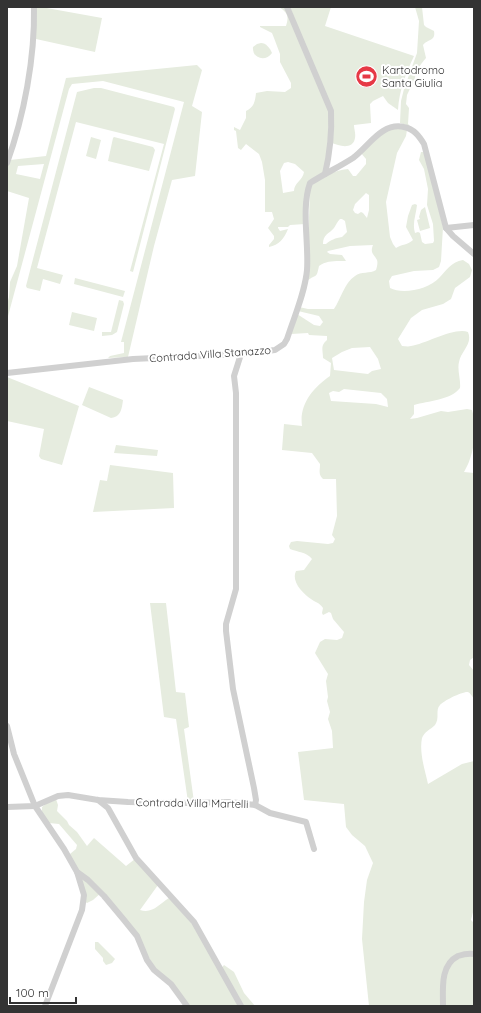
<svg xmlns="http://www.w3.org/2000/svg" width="481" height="1013" viewBox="0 0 481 1013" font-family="Quicksand,sans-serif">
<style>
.green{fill:#e6ecdf;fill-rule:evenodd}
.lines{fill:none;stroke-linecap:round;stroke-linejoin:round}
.minor{stroke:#d0d0d0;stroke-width:6}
.labels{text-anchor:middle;stroke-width:4;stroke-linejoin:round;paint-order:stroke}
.poi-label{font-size:11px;fill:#333;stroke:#fff;text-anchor:start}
.street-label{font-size:11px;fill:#333;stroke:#fff}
</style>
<rect width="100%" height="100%" fill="#fff"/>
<!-- green -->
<g class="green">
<polygon points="35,7 41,7 102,18 95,52 36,39"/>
<path d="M279,7H286L330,110L326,170L308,184L305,224L290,225L288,227H278V228L280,231L288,229C284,239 279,245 269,247V245L274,239V236L268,228L274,219L272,212H265V180L262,162L259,154L246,144L241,150L238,148L236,131L234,130V127L240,130L246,118V111C254,107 255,102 256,93L267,91L285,92L291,88V83L280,62V54L274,38L272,33L260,27V26H286C289,16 288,13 279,7ZM288,162L295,164L304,172C303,180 294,183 294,191L283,193L280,171L284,163Z"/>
<path d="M290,7H331L325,26L414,56C406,73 399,91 398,110L388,103L383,96L373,101L370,104L371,123L354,125C354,129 356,134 355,138C353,150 339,146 332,143L331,111Z"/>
<path d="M415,7H422L424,25L426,27L434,31C436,41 428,39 423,45L426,58C421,64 415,71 415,78L407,95L406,104L409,108L408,124L410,126L400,123L401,101L404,89L417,53L419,21Z"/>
<path d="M261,43C266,43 270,48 272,53C266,62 252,59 253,47L257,44Z"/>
<path d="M197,65L202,70L192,106L202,112L195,176L172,180L154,246L128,357L108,358L110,356L124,353V342H121L184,102L103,81L72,84L69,89L7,320V305L9,297L10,282L17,266L29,198L7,191V169L10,160L46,156L66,78ZM44,164L40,179L16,174L18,166Z"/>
<polygon points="94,88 101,88 174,107 175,109 133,272 130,271 164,144 76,122 37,268 63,275 60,284 43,279 40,291 27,288 26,286 33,259 77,92"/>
<path d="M394,128L407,130L406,136L397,153L386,202L390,237L393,244L396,248C402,244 408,245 413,240L406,227L408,216L412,205L415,204L417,205C416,215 412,223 415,233L418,232L420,233L422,242L425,244L433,243L434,241L433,224L427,205L428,189L424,169L419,160L421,152H423L425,155L443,227L441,261L439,267L433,270L414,271L392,276L389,281L390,288C403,295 429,289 439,278C447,270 451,262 463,260L469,264L472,270L470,277L455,288L451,299L443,304L422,310L411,318L398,339L402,346C405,346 408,347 411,346C426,344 454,327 468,332C473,344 461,351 459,362C457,370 461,380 460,388C451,400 428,401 414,405V414L410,419L417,418L441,411L448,412L467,409L472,410C478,429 474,456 464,472L474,473V657L470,660L469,665L474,671V699C472,696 470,693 468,692C463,691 443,701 440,705C435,710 440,718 435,725C431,729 424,732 422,738C419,753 425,770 428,784L462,764L474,761V908L471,920L474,923V1006H369L362,939L364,902L367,880L373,863L365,846L352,835L346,827L344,804L304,800L298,752L333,748L332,731L328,719L330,712L327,701L328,697L326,681L328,674L315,653L320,642L325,639L337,640L342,638L344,632L333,619L331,613L329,612L323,615L322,613L323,608C319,602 316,603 311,599C302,593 291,581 296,571L304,570L312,559C307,552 297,552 290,549L289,546L291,542L297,541L328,544L333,543L335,539L332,535L337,516L336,479H323C318,474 320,471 320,464L312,453L282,450L284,424L302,426C299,404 313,388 330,376L331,363L323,358C323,350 320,346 327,340V336L309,335L308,333L291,334L297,314L314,325L320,326L323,322L319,316L298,311L299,307L308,309H334C341,299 344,283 355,276C361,271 370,274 376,270C377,267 378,263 377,260C373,253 370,253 373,245L350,246L328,251L327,252L330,254L342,255L346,261C337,261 327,260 319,266C316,280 317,273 307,281L310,187C320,178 334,170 348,169L353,176H356L366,164V159L361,153L386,131ZM366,193L369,195V210L367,218L363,213L361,212L358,214L355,213L353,210L355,204ZM340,219H342L345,221L347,232L342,237C335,238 331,240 326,244H323C323,234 329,234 334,228C336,225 337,222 340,219ZM370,347L378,359L381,369L372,371L368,374L334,370L332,358L342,352L352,348ZM344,389L381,393L387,399L388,407L376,404L331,401L329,393L333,391L339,392Z"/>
<polygon points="91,137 101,140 96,159 86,156"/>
<polygon points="114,137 153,147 155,150 149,171 108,161 113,138"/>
<polygon points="425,207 430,228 420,231 417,220 420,219 419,217 421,210"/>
<polygon points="75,278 125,291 123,297 74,284"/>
<polygon points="119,300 123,301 124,304 117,332 112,335 102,336 102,332 111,332"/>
<polygon points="72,312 97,318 94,331 69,325"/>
<polygon points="7,377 79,406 62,465 41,459 39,456 44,429 7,421"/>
<path d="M89,387L123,400C122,408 121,417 111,418L82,405Z"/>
<polygon points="116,445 158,450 157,456 114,453"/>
<polygon points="110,465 173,473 174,508 93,512 100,480 107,481"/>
<polygon points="150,603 166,603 176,692 185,693 189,727 184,729 194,802 188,802 176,719 164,717"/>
<path d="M56,799L58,805L57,811L67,821L69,825L77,832L87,846L94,838L126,866L135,859L158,885L140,910C153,914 159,904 169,898L194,926L220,970L224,965L234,972L244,993L255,1006H188L157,971L143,948L102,892L93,900L87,903L84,901L70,854L76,849L77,845L59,824L49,823L42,812V807L51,800Z"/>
<polygon points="95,942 98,942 115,959 112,963 106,965 103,961 103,958 95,949"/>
</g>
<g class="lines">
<!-- minor -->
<g class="minor">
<path d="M287,7L331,111C332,133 330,153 325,174"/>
<path d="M7,163C24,116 35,58 34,7"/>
<polyline points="446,228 474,225"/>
<polyline points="241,354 234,376 236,393 236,589 226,624 226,631 233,689 254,788 256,800 255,805"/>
<path d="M7,373L133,359L241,354L275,350L284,344L287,339C294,317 305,293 307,270C309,244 301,208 310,183C324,174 339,167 353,158C369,146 382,122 404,127C414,129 419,136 424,144L446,228L453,236L474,254"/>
<polyline points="7,726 14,754 35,806 64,849 77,872 88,880 104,896 124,920 137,936 147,960 154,970 171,984 187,1006"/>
<polyline points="98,800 108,808 136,858 194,922 241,1006"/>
<polyline points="7,807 35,806 58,796 68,795 98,800 128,802 190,803 230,802 255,805 270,813 306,822 314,849"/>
<polyline points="45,1006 82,910 84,895 77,872"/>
<path d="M443,1006C443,989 440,965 458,956C464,954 468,953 474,954"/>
</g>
</g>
<!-- icons -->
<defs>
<symbol id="stadium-disc" viewBox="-11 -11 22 22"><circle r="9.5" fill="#e63946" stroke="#fff"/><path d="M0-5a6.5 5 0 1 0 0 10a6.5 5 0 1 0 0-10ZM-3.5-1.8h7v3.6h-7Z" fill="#fff"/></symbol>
</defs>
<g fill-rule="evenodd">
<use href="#stadium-disc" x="354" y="64" width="25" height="25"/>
</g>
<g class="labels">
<!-- poi labels -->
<g class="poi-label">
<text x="382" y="74">Kartodromo<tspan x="382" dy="13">Santa Giulia</tspan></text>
</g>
<!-- street labels -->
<g class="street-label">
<text transform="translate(210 354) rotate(-4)" y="4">Contrada Villa Stanazzo</text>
<text transform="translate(192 803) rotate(1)" y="4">Contrada Villa Martelli</text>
</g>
</g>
<!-- border -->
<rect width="481" height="1013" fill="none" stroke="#333333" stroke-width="16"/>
<!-- scale -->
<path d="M10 997v6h66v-6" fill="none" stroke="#333333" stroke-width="2"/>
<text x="16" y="997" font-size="12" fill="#333333" stroke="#ffffff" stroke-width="3" paint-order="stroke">100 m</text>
</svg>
